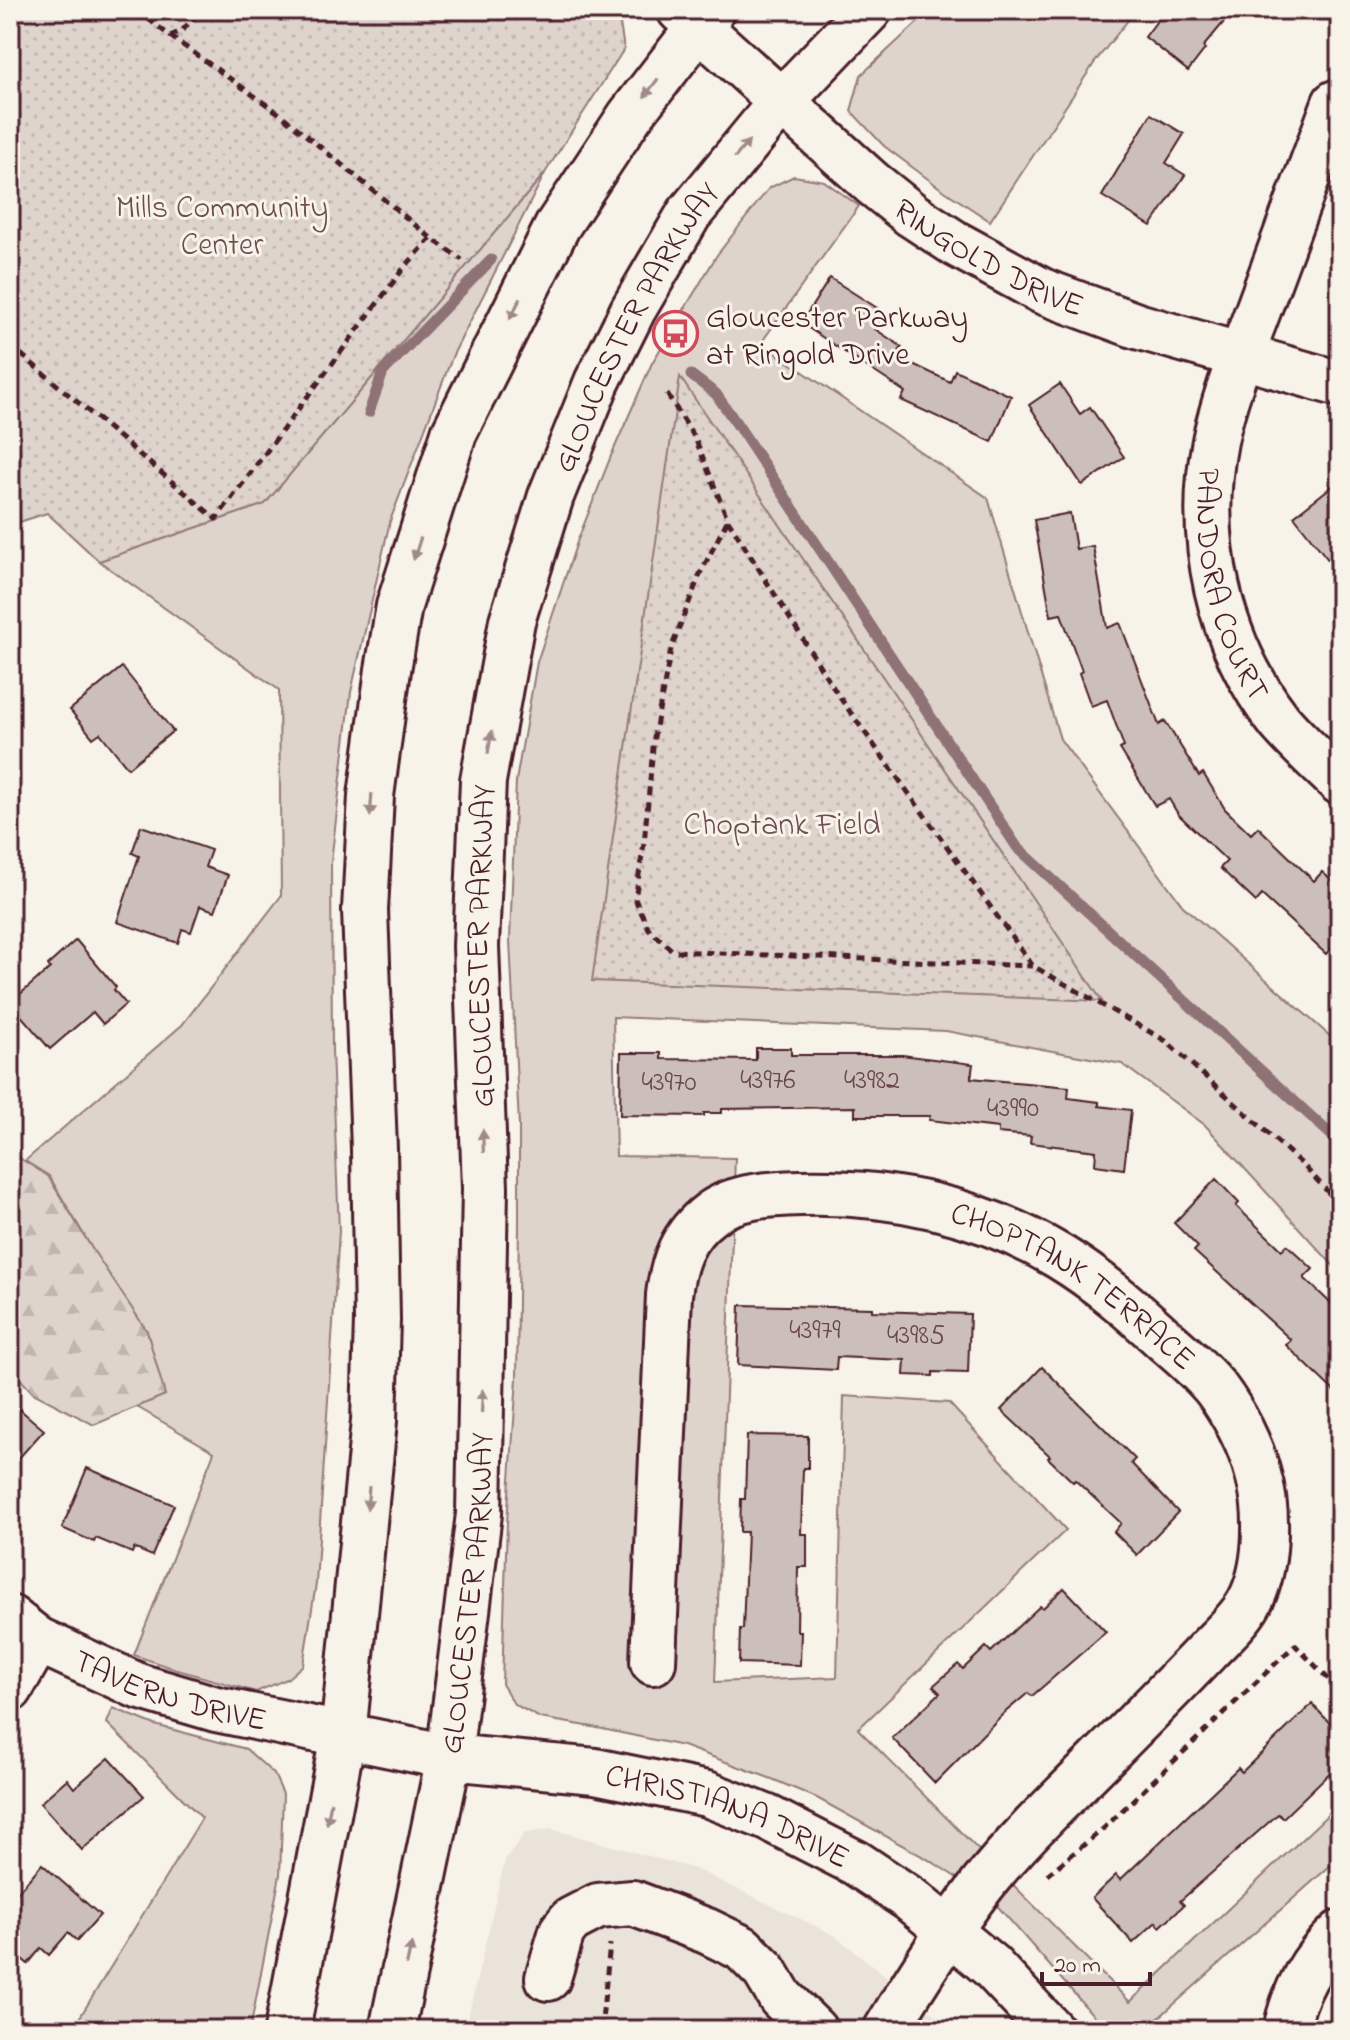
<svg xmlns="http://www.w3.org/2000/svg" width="1350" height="2040" viewBox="0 0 1350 2040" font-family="'Indie Flower',sans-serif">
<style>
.built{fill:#eae3da}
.green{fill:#ded4cc;stroke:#947a7c;stroke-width:2}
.forest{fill:url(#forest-firs);stroke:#947a7c;stroke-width:2}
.park{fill:url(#park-dots);stroke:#947a7c;stroke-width:2}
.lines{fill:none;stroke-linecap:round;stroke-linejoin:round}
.stream{stroke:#8e7275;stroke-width:11}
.building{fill:#ccbfb9;stroke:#4a1f2b;stroke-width:2}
.minor-casing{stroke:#4a1f2b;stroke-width:50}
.major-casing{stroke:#4a1f2b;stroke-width:50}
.path{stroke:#4a1f2b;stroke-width:5;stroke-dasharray:8 6;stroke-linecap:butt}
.minor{stroke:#f7f3e8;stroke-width:44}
.major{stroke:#f7f3e8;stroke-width:44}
.oneway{fill:#a0898a}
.labels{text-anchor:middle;stroke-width:6;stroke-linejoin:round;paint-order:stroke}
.number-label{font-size:28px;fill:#6a474e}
.park-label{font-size:32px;fill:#6f4c53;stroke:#f7f3e8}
.street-label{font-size:32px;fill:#4a1f2b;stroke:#f7f3e8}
.poi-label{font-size:32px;fill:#4a1f2b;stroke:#f7f3e8;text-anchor:start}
</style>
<defs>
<pattern id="forest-firs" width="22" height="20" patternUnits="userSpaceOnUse" patternTransform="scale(2)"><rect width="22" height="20" fill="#ded4cc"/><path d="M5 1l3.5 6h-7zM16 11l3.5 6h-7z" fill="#c0b6af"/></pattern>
<pattern id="park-dots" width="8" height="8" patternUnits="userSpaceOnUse" patternTransform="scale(2)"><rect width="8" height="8" fill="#ded4cc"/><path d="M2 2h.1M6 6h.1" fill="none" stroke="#c0b6af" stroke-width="1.8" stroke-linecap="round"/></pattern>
</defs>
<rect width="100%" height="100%" fill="#f7f3e8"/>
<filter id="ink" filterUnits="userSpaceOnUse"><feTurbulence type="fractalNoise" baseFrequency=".0125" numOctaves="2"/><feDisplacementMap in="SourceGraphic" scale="16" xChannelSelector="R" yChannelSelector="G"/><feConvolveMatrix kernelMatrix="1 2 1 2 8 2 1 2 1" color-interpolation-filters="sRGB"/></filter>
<g filter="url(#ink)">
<!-- built -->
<polygon class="built" points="551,1829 695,1869 834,1935 955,2030 465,2030 505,1860 525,1833"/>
<!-- green -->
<g class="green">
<polygon points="931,10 1136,10 1095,62 990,221 940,188 884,146 851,111 861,75"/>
<polygon points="545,173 453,355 390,521 351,692 331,862 332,1050 339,1231 316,1584 303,1665 287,1679 256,1692 174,1669 134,1655 214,1452 137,1407 165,1395 91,1247 49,1176 25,1161 182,1025 281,896 279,690 99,561 265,504"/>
<polygon points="794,176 824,181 859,206 761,343 988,498 1060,739 1183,906 1340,1045 1340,1273 1205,1125 1122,1064 946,1031 613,1017 616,1156 735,1158 715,1682 837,1677 844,1396 949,1403 1066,1530 858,1729 1130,2002 1340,1803 1340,1857 1145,2030 1106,2030 994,1902 931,1861 817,1798 772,1779 683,1746 593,1727 540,1718 514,1704 502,1684 507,1522 517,1378 519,1224 519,1125 510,940 516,781 537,662 577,542 611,456 652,363 717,255 769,188"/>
<polygon points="113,1708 155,1725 246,1749 274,1774 283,1794 280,1875 250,2030 72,2030 202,1818 107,1723"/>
</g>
<!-- forest -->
<polygon class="forest" points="10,1152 48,1176 91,1247 147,1331 165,1395 94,1425 33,1393 10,1368"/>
<!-- park -->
<g class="park">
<polygon points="10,10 618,10 624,49 545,173 265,504 99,561 47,513 10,525"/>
<polygon points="680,377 1102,1001 592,981"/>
</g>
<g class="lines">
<!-- stream -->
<g class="stream">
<polyline points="691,375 716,394 741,430 1017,847 1340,1143"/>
<polyline points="369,412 383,372 491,260"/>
</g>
</g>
<!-- building -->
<g class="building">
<polygon points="1165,10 1234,10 1203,47 1205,49 1188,71 1145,37"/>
<polygon points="1151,114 1184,134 1166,163 1185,175 1151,226 1102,196"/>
<polygon points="830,278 885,313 875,329 902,347 896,356 950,382 955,370 1011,396 992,442 901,400 905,392 801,323"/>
<polygon points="1060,384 1080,414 1090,407 1124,457 1082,485 1029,405"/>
<polygon points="1340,480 1340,575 1294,516"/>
<polygon points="1070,513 1076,549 1093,546 1107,628 1120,623 1159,725 1165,721 1199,776 1203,773 1225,809 1251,834 1258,827 1314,881 1322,872 1340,888 1340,938 1326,954 1262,895 1256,902 1220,868 1227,861 1178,814 1169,799 1155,806 1120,749 1124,747 1107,700 1091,706 1079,673 1082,671 1061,614 1051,616 1034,520"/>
<polygon points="122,667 173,731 128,768 100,733 93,738 70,710"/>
<polygon points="141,826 211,850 205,867 228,875 215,911 200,906 191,932 182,929 178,943 117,922 139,856 132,853"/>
<polygon points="76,940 116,987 114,990 126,1004 103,1024 93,1012 50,1049 10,1003 50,968 48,965"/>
<polygon points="756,1048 791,1048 791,1055 902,1055 973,1064 971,1078 1069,1087 1068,1098 1099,1102 1099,1106 1131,1110 1124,1169 1095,1165 1096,1151 1030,1143 1031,1136 998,1133 998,1128 929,1120 930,1116 855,1116 855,1107 722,1109 722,1113 704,1113 704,1116 620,1115 621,1053 661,1053 661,1059 756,1060"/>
<polygon points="1216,1179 1239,1203 1236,1206 1282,1250 1287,1245 1313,1269 1304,1278 1340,1312 1340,1397 1286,1345 1291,1340 1194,1251 1198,1247 1174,1223"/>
<polygon points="740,1305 872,1308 872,1311 970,1314 968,1373 933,1372 933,1376 904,1375 905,1360 837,1357 836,1370 738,1365"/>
<polygon points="1042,1367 1135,1459 1131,1463 1178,1512 1137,1555 1114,1532 1121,1523 1075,1480 1073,1482 1048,1458 1050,1456 1001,1410"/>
<polygon points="10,1401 44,1430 10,1468"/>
<polygon points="747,1435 808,1436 808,1468 803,1468 801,1534 807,1534 807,1567 798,1567 797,1631 801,1631 800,1665 739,1663 740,1629 743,1629 747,1532 740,1532 741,1499 745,1499"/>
<polygon points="87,1468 174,1505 152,1556 134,1548 132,1553 96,1538 94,1542 62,1528"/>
<polygon points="1064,1588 1106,1632 1032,1696 1028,1693 1003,1714 935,1783 892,1738 940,1693 933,1686 958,1664 963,1669 986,1647 991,1652 1040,1606 1043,1608"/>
<polygon points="1312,1704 1340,1734 1340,1763 1283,1818 1278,1814 1180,1901 1184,1905 1160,1927 1156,1922 1133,1943 1092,1898 1116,1875 1120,1880 1238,1768 1242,1772"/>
<polygon points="109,1758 144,1796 82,1850 40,1803 67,1779 74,1788"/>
<polygon points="42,1864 100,1915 77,1941 68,1933 49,1955 41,1948 28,1964 10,1949 10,1901"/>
</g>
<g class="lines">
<defs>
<g id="minor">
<path id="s1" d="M680,10L872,183L912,215L956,244L1042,291L1137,326L1340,384"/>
<path id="s2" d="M1335,103C1311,168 1287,233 1263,297C1246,344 1225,392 1215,441C1196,539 1218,643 1280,722C1298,743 1320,763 1340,782"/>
<path id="s3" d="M10,1618L38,1640L138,1686L216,1709L449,1757L595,1771L707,1794L768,1818L856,1863L910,1899L991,1966L1051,2030"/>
<path id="s4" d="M653,1662L669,1295C673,1262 682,1235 710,1214C735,1195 772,1194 802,1193C892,1191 982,1210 1060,1257C1098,1280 1131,1309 1164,1339C1182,1355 1201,1370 1216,1389C1234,1413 1251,1446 1258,1474C1269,1511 1268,1569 1249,1603C1239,1621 1220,1637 1206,1652C1169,1691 1131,1729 1093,1767C1056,1804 1016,1842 983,1884C947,1931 916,1980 886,2030"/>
<polyline points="10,1689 38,1640"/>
<polyline points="548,1978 562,1931 571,1920 598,1906 633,1903 707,1931 742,1948 765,1971 781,1998 814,2030"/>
<path d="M1286,2030C1294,1991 1311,1960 1340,1933"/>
</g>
<g id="major">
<polyline points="287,2030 343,1736 374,1421 377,1320 374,1149 365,910 371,796 388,670 399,606 454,433 558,225 630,116 712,10"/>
<path id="s5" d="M392,2030L449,1757L479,1514L485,1188L476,946L483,781L512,621L551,496L597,382L633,310L689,214L781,102L869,10"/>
</g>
</defs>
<!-- minor casing -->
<use href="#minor" class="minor-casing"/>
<!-- major casing -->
<use href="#major" class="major-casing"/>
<!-- path -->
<g class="path">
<polyline points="137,10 170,36 182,31 200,10"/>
<polyline points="170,36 280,114 431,238 462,260"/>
<polyline points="10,345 216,519 403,269 431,238"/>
<polyline points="667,394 695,438 728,520 838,695 1033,966 1166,1041 1303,1165 1340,1205"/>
<polyline points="727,521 700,574 671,649 654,737 644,844 635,899 649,929 673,951 1032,966"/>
<polyline points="1047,1875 1103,1829 1295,1645 1340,1691"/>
<polyline points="601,2030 610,1944"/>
</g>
<!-- minor -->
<use href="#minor" class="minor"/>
<!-- major -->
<use href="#major" class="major"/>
</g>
<!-- one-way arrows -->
<defs><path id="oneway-solid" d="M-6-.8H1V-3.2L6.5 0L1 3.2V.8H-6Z" transform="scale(2)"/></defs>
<g class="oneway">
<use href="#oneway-solid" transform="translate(651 88) rotate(127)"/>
<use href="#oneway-solid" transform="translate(742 149) rotate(-51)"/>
<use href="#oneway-solid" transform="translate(515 309) rotate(117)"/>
<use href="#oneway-solid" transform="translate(417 549) rotate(108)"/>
<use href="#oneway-solid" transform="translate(490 742) rotate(-80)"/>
<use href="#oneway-solid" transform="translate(371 805) rotate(94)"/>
<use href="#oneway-solid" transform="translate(483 1141) rotate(-92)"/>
<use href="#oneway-solid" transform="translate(482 1401) rotate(-88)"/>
<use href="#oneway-solid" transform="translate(368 1498) rotate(95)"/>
<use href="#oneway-solid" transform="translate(329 1813) rotate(100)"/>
<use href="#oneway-solid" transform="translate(409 1954) rotate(-78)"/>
</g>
</g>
<!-- icons -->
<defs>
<symbol id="bus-ring" viewBox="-11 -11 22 22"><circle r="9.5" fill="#f7f3e8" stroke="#d1495b" stroke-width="1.5"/><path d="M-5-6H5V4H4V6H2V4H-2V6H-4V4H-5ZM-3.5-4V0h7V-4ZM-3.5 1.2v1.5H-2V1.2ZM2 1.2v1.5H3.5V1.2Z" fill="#d1495b"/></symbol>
</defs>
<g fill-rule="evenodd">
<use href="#bus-ring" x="650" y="308" width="51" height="51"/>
</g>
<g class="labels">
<!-- number labels -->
<g class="number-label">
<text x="768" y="1088">43976</text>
<text x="872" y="1088">43982</text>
<text x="669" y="1090">43970</text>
<text x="1013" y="1116">43990</text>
<text x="815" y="1338">43979</text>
<text x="916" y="1343">43985</text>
</g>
<!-- park labels -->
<g class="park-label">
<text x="222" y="217">Mills Community<tspan x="222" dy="37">Center</tspan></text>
<text x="782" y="834">Choptank Field</text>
</g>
<!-- street labels -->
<g class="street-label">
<text dy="11" stroke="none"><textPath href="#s1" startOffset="398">RINGOLD DRIVE</textPath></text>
<text dy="11" stroke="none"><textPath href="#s5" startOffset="1740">GLOUCESTER PARKWAY</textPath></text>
<text dy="11" stroke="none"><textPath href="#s2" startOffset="506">PANDORA COURT</textPath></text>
<text dy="11" stroke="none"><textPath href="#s5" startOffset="1092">GLOUCESTER PARKWAY</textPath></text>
<text dy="11" stroke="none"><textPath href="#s4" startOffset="852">CHOPTANK TERRACE</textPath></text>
<text dy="11" stroke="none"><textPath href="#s5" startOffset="444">GLOUCESTER PARKWAY</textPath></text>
<text dy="11" stroke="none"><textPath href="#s3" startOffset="178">TAVERN DRIVE</textPath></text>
<text dy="11" stroke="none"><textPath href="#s3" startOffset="752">CHRISTIANA DRIVE</textPath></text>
</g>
<!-- poi labels -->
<g class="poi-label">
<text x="706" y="327">Gloucester Parkway<tspan x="706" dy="37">at Ringold Drive</tspan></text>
</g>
</g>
<!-- margin -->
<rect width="1350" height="2040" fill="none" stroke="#f7f3e8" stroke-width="40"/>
<rect x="20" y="20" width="1310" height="2000" fill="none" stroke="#4a1f2b" stroke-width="3" filter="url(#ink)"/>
<!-- scale -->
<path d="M1042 1972v12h108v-12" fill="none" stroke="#4a1f2b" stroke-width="4"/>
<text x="1054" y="1972" font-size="24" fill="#4a1f2b" stroke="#f7f3e8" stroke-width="6" paint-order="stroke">20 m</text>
</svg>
